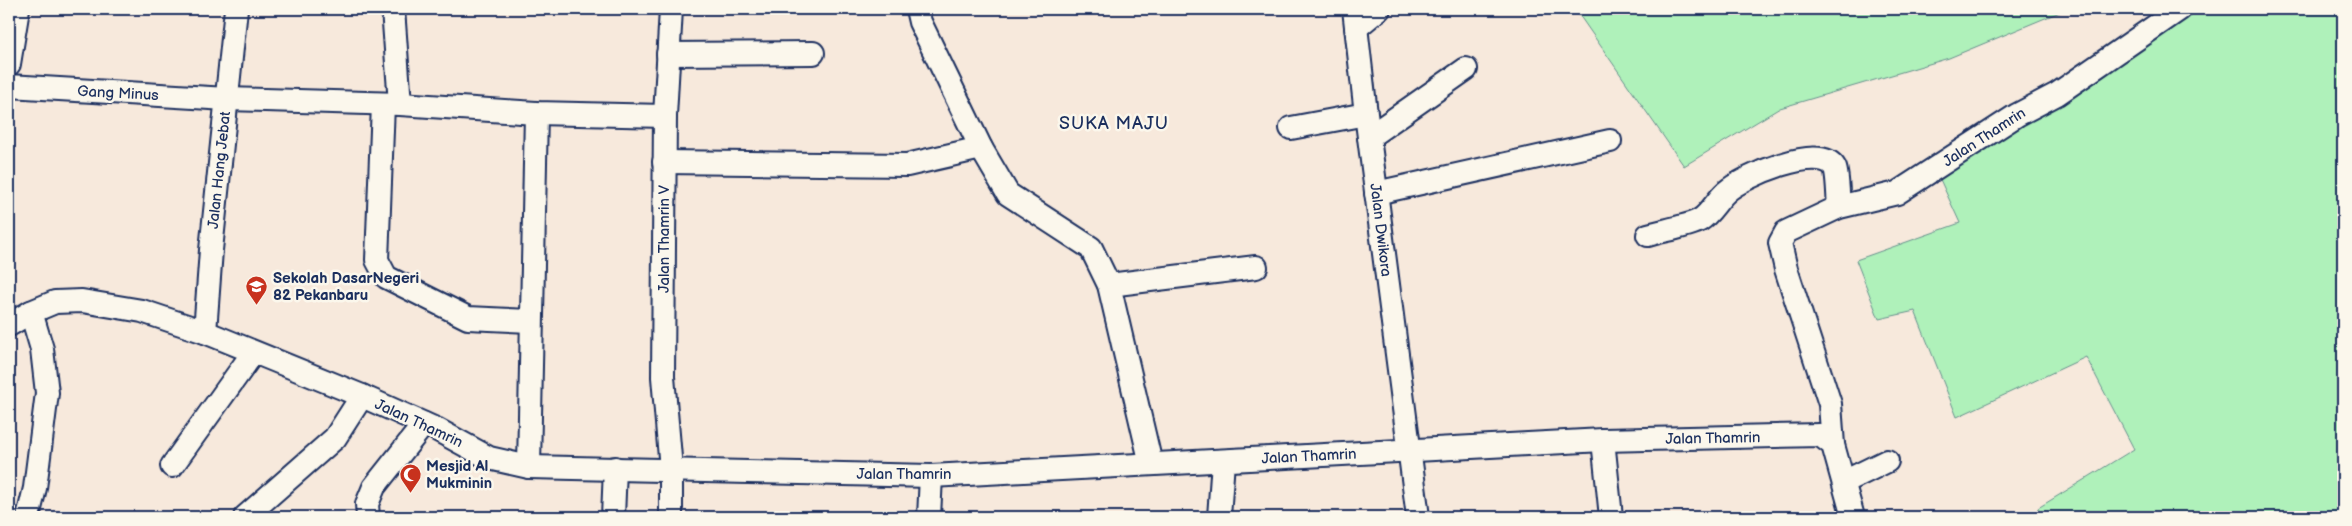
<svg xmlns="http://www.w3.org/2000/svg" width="2352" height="526" viewBox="0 0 2352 526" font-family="'Balsamiq Sans',sans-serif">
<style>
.green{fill:#aff1ba;stroke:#65908c}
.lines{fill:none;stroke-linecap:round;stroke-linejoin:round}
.minor-casing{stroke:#1b2f5e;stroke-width:26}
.minor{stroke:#fbf7ec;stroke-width:22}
.labels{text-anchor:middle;stroke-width:5;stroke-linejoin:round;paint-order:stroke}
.street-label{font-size:15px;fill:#1b2f5e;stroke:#fbf7ec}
.poi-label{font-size:15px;font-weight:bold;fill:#1b2f5e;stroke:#fbf7ec;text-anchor:start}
.quarter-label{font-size:18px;letter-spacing:1px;fill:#1b2f5e;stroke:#fbf7ec}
</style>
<rect width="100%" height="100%" fill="#f7e9dc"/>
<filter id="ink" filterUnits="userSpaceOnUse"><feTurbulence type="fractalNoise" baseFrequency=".02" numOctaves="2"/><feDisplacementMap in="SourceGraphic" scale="10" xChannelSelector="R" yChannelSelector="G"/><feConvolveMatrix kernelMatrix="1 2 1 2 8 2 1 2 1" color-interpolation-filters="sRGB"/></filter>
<g filter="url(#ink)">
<!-- green -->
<g class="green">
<polygon points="1575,9 2067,9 1949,58 1780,108 1684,166"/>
<polygon points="2198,9 2343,9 2343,517 2038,517 2038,508 2134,449 2086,357 1957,417 1915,311 1879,319 1856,260 1960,223 1938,175"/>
</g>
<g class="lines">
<defs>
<g id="minor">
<polyline points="393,9 400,104"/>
<polyline points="917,9 920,22 981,148 1008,194 1091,248 1109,285 1151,464"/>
<polyline points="1354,9 1366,114 1418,517"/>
<polyline points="1356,28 1379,9"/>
<polyline points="668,54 813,53"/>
<polyline points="9,64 18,9"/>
<polyline points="9,86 227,99 400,104 536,113 665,116"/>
<polyline points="383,104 377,260 386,277 468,318 530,321"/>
<polyline points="1291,128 1366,114"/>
<polyline points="1369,137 1466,69"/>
<polyline points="664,162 907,165 981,148"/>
<polyline points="1376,193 1610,141"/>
<path d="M1648,235C1661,231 1690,226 1700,220C1710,214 1717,200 1726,192C1742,177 1821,142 1835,168C1838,176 1838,198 1839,207"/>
<polyline points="1109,285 1256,267"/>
<polyline points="9,325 31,312 55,302 82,301 142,311 205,332 362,396 436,429 489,458 529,467 931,476 1603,440 1820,435 1833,445 1853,517"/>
<polyline points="205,332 211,250 236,9"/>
<polyline points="1603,440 1611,517"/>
<polyline points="1833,445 1830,404 1786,269 1780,243 1786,232 1839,207 1897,193 2017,115 2057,94 2180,9"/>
<polyline points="172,466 253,353"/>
<polyline points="529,467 536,113"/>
<polyline points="1844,482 1887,461"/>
<polyline points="28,517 35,488 47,393 42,349 31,312"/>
<polyline points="245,517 335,438 362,396"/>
<polyline points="368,517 367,504 374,487 424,424"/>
<polyline points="613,517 615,468"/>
<polyline points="671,517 671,469 663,377 665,116 671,9"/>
<polyline points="929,517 931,476"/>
<polyline points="1219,517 1223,461"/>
</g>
</defs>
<!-- minor casing -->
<use href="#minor" class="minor-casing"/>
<!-- minor -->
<use href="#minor" class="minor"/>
</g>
</g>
<!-- icons -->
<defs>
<symbol id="school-pin" viewBox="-11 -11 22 30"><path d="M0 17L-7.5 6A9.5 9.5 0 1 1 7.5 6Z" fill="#c8321e" stroke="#fbf7ec"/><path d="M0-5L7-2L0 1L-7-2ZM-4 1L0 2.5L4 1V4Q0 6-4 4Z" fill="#fff"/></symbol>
<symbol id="mosque-pin" viewBox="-11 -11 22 30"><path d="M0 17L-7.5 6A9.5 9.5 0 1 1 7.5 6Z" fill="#c8321e" stroke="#fbf7ec"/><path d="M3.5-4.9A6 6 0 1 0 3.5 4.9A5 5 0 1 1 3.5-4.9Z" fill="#fff"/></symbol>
</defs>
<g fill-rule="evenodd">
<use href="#school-pin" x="244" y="274" width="25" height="34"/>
<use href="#mosque-pin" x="398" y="462" width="25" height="34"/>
</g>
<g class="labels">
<!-- street labels -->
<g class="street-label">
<text transform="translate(118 93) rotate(3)" y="5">Gang Minus</text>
<text transform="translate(1984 137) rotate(-33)" y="5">Jalan Thamrin</text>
<text transform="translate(219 170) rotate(-84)" y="5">Jalan Hang Jebat</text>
<text transform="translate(1381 230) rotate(83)" y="5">Jalan Dwikora</text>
<text transform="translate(664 239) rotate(-90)" y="5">Jalan Thamrin V</text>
<text transform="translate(419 423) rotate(25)" y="5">Jalan Thamrin</text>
<text transform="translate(1713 438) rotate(-1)" y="5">Jalan Thamrin</text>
<text transform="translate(1309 456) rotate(-3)" y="5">Jalan Thamrin</text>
<text x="904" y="479">Jalan Thamrin</text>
</g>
<!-- poi labels -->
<g class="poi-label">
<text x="273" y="283">Sekolah DasarNegeri<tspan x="273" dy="17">82 Pekanbaru</tspan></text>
<text x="426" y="471">Mesjid Al<tspan x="426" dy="17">Mukminin</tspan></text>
</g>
<!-- quarter labels -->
<g class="quarter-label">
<text x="1114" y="129">SUKA MAJU</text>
</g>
</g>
<!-- margin -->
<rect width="2352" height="526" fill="none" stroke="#fbf7ec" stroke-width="30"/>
<rect x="15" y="15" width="2322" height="496" fill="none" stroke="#1b2f5e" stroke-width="2" filter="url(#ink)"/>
</svg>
